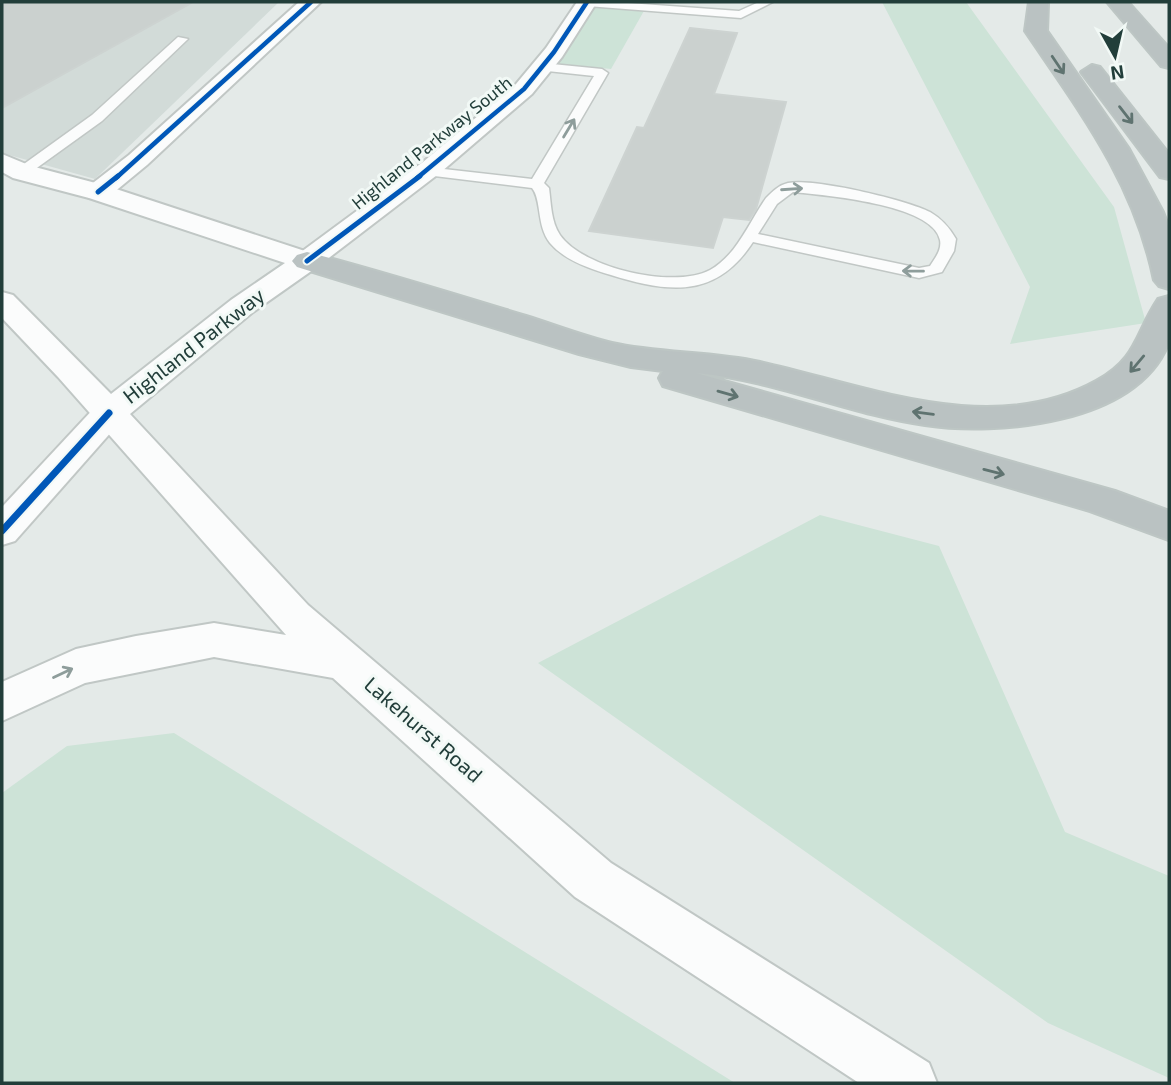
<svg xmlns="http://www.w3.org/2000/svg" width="1171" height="1085" viewBox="0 0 1171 1085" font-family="'Exo 2',sans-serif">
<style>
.built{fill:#d2dbd8}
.green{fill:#cde3d7}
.building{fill:#cbd1cf;stroke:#cdd3d1;stroke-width:2}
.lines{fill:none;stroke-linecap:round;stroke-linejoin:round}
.service-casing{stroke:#c1c7c5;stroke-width:3}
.minor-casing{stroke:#c1c7c5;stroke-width:4}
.tertiary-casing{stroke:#c1c7c5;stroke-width:4}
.secondary-casing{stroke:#c0c7c5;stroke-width:4}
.motorway-casing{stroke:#bdc6c4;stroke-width:4}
.service{fill:#fbfcfc;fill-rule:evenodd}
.minor{fill:#fbfcfc;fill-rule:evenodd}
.tertiary{fill:#fbfcfc;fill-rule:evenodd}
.secondary{fill:#fbfcfc;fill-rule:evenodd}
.motorway{fill:#bac2c2;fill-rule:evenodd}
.cycleway-far2-casing{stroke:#f2f9f6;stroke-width:7}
.cycleway-far1-casing{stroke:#f2f9f6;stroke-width:9}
.cycleway-casing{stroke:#f2f9f6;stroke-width:11}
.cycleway-far2{stroke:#0057b8;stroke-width:4.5}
.cycleway-far1{stroke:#0057b8;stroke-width:5}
.cycleway{stroke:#0057b8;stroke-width:7}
.oneway{stroke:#5f7370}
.oneway2{stroke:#8e9d9b}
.labels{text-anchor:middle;stroke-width:6;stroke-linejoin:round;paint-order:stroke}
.far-street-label{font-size:18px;fill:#223e3a;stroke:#f2f9f6}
.street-label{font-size:21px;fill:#223e3a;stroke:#f2f9f6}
</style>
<rect width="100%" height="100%" fill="#e4eae8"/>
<!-- built -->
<polygon class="built" points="2,2 279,2 95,179 2,153"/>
<!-- green -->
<g class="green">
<polygon points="597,2 649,2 611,69 551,63"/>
<polygon points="882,2 966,2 1114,207 1146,323 1010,344 1030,287"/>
<polygon points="820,515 939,546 1065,832 1169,876 1169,1078 1048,1023 538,663"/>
<polygon points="174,733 735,1083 2,1083 2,793 67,746"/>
</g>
<!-- building -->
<g class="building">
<polygon points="2,2 193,2 2,108"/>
<polygon points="690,28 737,33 714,94 786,102 756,209 749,220 723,217 713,248 589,231 637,127 644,128"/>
</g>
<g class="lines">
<defs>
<g id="service">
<polygon points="614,2 739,11 759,2 773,2 741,18 587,6 581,3"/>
<polygon points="178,37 188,39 102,121 27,175 17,175 17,169 92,115"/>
<path d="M542,63L602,69L608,73L544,183L549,188C551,203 551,222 560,235C584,269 675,289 710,270C737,255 749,222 766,198C773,191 779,185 788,183C815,178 906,200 930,212C942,219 949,227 956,239L954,251L942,272L919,278L753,242C716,299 669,293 611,275C590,269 564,260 550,243C536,225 542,200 532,188L426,175L419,171L426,167L532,179L594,76L538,70L536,67ZM793,192C823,195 933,204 940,240C942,250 935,258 930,266L919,268L758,234L777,204Z"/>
</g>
<g id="minor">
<polygon points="299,2 321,2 147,165 107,198 89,198 85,192 89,186 129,155"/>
<polygon points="577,2 597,2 562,57 532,94 441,172 317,267 307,270 297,267 292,261 297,255 423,162 516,84 546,48"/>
</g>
<polygon id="tertiary" points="109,402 121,405 126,413 121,421 15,541 2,545 2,507 97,405"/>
<polygon id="secondary" points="2,154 31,166 107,186 317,255 322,261 317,267 253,312 130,414 308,605 611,863 929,1063 937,1083 859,1083 575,897 333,678 214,657 85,683 2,721 2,682 76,649 136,636 214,623 286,635 58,377 2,318 2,292 13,295 111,394 231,300 285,263 89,198 13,178 2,172"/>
<g id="motorway">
<path d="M1029,2L1048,4L1047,31L1129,149L1163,212L1169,228V289L1159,286L1154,280C1134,182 1080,112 1025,31Z"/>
<polygon points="1107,2 1128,2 1169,48 1169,68 1161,66"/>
<polygon points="1092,65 1100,67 1169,154 1169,179 1160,177 1081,72"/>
<path d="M307,252C380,271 454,294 526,316C555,325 583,336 612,343C661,354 711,351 760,362C865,385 991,439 1096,381C1138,358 1135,333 1158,299L1169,296C1169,310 1171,331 1168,344C1137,424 997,436 925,425C847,414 775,380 696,373L1115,491L1169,511V540L1090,511L663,386L659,378L663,371L631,367L579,354L297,267L292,261L297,255Z"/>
</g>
</defs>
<!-- service casing -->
<use href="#service" class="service-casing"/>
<!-- minor casing -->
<use href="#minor" class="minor-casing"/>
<!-- tertiary casing -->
<use href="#tertiary" class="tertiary-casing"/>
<!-- secondary casing -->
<use href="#secondary" class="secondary-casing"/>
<!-- motorway casing -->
<use href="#motorway" class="motorway-casing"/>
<!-- service -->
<use href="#service" class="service"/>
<!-- minor -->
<use href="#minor" class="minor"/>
<!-- tertiary -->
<use href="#tertiary" class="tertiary"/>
<!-- secondary -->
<use href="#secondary" class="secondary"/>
<!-- motorway -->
<use href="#motorway" class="motorway"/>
<defs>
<g id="cycleway-far2">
<polyline points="116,178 311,2"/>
<polyline points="417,178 524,89 554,52 587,2"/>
</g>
<g id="cycleway-far1">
<polyline points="98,192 118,176"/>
<polyline points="307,261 420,176"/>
</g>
<polyline id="cycleway" points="2,531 109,413"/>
</defs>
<!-- cycleway-far2 casing -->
<use href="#cycleway-far2" class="cycleway-far2-casing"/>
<!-- cycleway-far1 casing -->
<use href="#cycleway-far1" class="cycleway-far1-casing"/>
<!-- cycleway casing -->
<use href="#cycleway" class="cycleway-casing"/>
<!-- cycleway-far2 -->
<use href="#cycleway-far2" class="cycleway-far2"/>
<!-- cycleway-far1 -->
<use href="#cycleway-far1" class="cycleway-far1"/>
<!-- cycleway -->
<use href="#cycleway" class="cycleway"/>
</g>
<!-- one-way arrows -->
<defs><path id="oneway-shaft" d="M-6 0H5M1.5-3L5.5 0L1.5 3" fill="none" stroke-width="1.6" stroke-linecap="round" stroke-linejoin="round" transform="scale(1.75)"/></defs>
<g class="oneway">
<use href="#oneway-shaft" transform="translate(1058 65) rotate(56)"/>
<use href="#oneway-shaft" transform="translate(1126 115) rotate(52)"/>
<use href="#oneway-shaft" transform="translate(1137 364) rotate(130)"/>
<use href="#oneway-shaft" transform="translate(728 394) rotate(16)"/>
<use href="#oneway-shaft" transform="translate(923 413) rotate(-173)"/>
<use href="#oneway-shaft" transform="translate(994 472) rotate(14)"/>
</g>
<g class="oneway2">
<use href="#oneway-shaft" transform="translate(569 128) rotate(-59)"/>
<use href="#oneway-shaft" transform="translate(792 189) rotate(-4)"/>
<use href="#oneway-shaft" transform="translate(913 271) rotate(-179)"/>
<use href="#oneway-shaft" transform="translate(63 673) rotate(-25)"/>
</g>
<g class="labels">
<!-- far-street labels -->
<g class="far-street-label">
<text transform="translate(432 143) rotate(-39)" y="6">Highland Parkway South</text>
</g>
<!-- street labels -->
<g class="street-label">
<text transform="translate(194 346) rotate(-38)" y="7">Highland Parkway</text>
<text transform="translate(423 730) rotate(41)" y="7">Lakehurst Road</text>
</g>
</g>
<!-- border -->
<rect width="1171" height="1085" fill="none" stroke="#223e3a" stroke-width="7"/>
<!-- north arrow -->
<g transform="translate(1115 56) rotate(172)" stroke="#f2f9f6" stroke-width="5" paint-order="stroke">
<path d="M0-5L12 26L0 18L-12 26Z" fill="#223e3a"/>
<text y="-10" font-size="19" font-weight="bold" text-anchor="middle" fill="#223e3a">N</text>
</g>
</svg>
